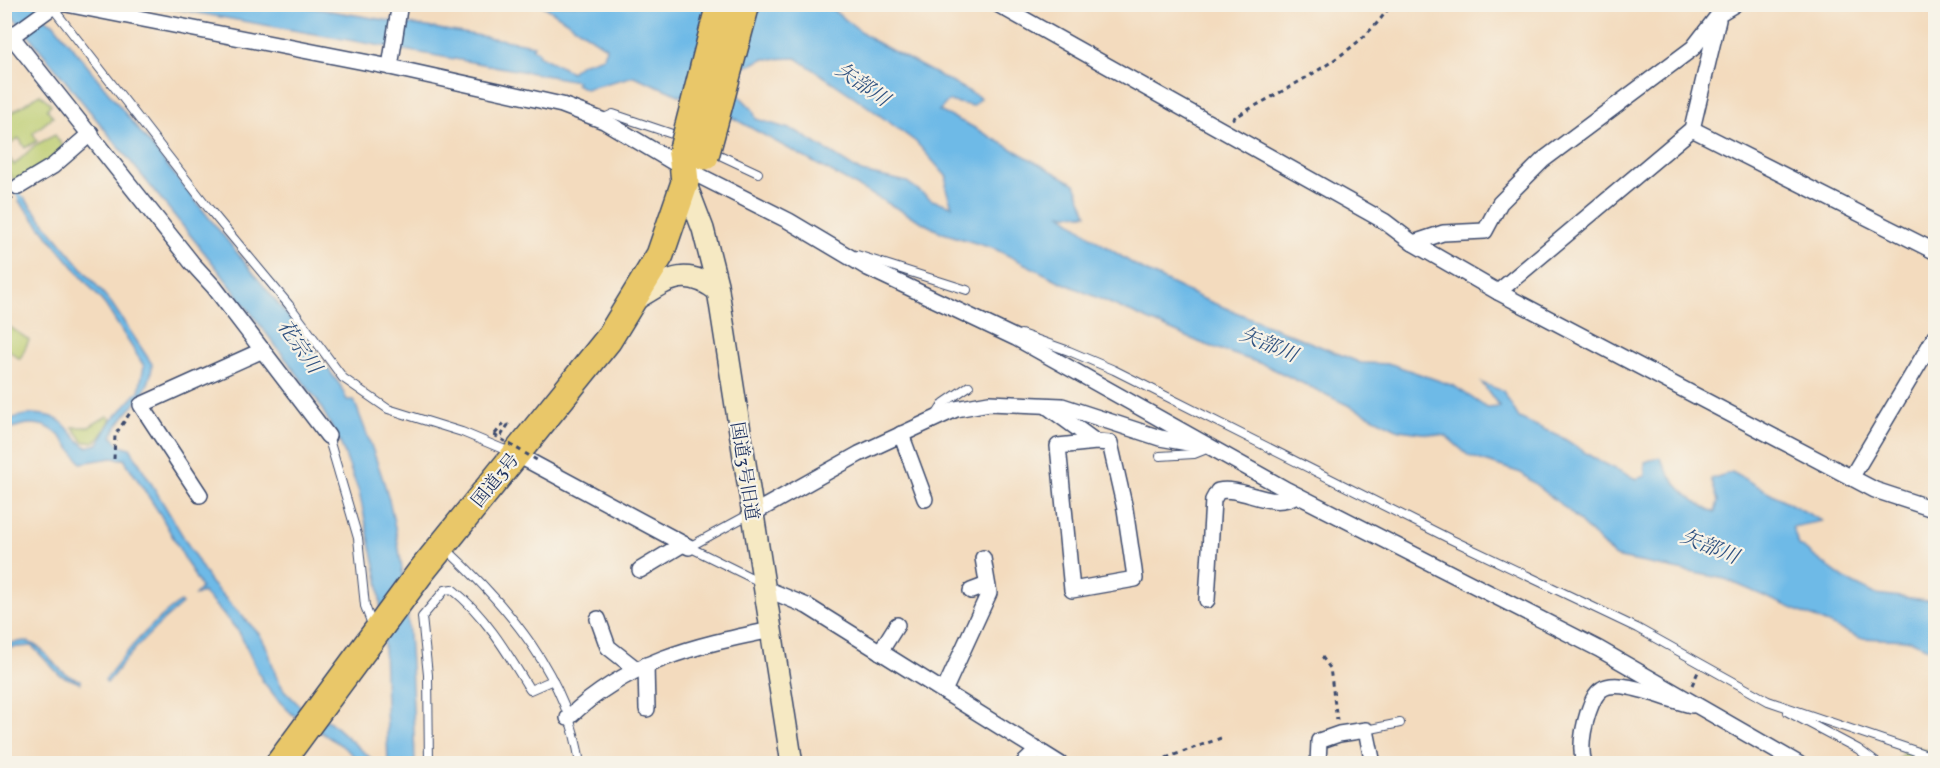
<svg xmlns="http://www.w3.org/2000/svg" width="1940" height="768" viewBox="0 0 1940 768" font-family="Vollkorn,'Noto Serif JP',serif">
<style>
.green{fill:#bccc6f;stroke:#6c7e66;stroke-width:1.5}
.water{fill:#6ebae7;stroke:#4474a2;stroke-width:1.5;fill-rule:evenodd}
.lines{fill:none;stroke-linecap:round;stroke-linejoin:round}
.stream{stroke:#6ebae7;stroke-width:4.5}
.lane-casing{stroke:#3b496c;stroke-width:10}
.street-casing{stroke:#3b496c;stroke-width:18}
.secondary-casing{stroke:#3b496c;stroke-width:24}
.highway-casing{stroke:#3b496c;stroke-width:30}
.path{stroke:#3b496c;stroke-width:3;stroke-dasharray:4.5 4.5;stroke-linecap:butt}
.lane{stroke:#fff;stroke-width:8}
.street{stroke:#fff;stroke-width:15}
.secondary{stroke:#f6e9c3;stroke-width:21}
.highway{stroke:#e9c769;stroke-width:27}
.highway-bridge-casing{stroke:#3b496c;stroke-width:30;stroke-linecap:butt}
.path-bridge{stroke:#3b496c;stroke-width:3;stroke-dasharray:4.5 4.5;stroke-linecap:butt}
.highway-bridge{stroke:#e9c769;stroke-width:27}
.labels{text-anchor:middle;stroke-width:4.5;stroke-linejoin:round;paint-order:stroke}
.street-label{font-size:18px;fill:#1b2f5e;stroke:#f7f3e8}
.water-label{font-size:20px;font-style:italic;fill:#305280;stroke:#f7f3e8}
</style>
<rect width="100%" height="100%" fill="#f7f3e8"/>
<filter id="ink" filterUnits="userSpaceOnUse"><feTurbulence type="fractalNoise" baseFrequency=".0167" numOctaves="2"/><feDisplacementMap in="SourceGraphic" scale="12" xChannelSelector="R" yChannelSelector="G"/><feConvolveMatrix kernelMatrix="1 2 1 2 8 2 1 2 1" color-interpolation-filters="sRGB"/></filter>
<filter id="wash" filterUnits="userSpaceOnUse"><feTurbulence type="fractalNoise" baseFrequency=".008" numOctaves="4" result="noise"/><feDisplacementMap in="SourceGraphic" scale="24" xChannelSelector="R" yChannelSelector="G"/><feGaussianBlur stdDeviation="1.35" result="paint"/><feColorMatrix in="noise" values="0 0 0 0 0 0 0 0 0 0 0 0 0 0 0 0 0 1.4 0 .05"/><feComposite in="paint" operator="in"/></filter>
<g filter="url(#wash)">
<rect width="100%" height="100%" fill="#f3dbbe"/>
<!-- green -->
<g class="green">
<polygon points="40,94 51,104 47,109 53,117 33,133 37,141 25,148 19,138 5,148 5,117"/>
<polygon points="55,135 66,151 17,183 5,169 4,150 14,165 35,145"/>
<polygon points="4,323 29,340 20,359 5,347"/>
<path d="M107,416L111,419C104,431 100,447 83,441L73,427H89Z"/>
<polygon points="1912,747 1935,753 1935,763 1895,764 1903,752"/>
</g>
<!-- water -->
<g class="water">
<path d="M4,5H37L47,20L53,23L299,330L340,385L347,400H354C366,433 380,466 389,500C410,586 412,675 415,763H388L384,646L378,579L359,492L340,442L317,400L216,267Z"/>
<path d="M153,5H295L534,45L532,48L539,52L538,55L571,72L581,64L604,57L606,47L542,5H826L874,41L981,98L973,106L948,101L939,111L971,126L1075,184L1087,214H1061L1097,241L1141,269L1201,298L1361,363L1391,364L1454,386L1487,408L1500,407L1482,383L1503,391L1519,418L1563,438L1595,459L1636,479L1645,476V462L1660,457C1672,485 1688,499 1715,513L1718,501L1711,479L1732,472L1822,521L1792,527L1799,545L1845,579L1875,594L1935,601V651L1910,640L1860,638L1725,579L1615,557L1569,511L1521,473L1469,456L1446,436L1399,430L1265,365L1201,343L1059,281L995,249L940,232L733,118L634,76L585,89L576,84L577,81ZM796,58L856,98L916,142L947,177L946,189L952,206L932,200L907,182L861,172L796,131L756,119L753,110L732,88L742,68L763,59Z"/>
<path d="M24,198L112,304L152,364C152,396 123,409 112,436L120,445L130,448L211,583L260,635L268,650L276,676L284,690L302,708L330,722L376,763H362L341,745L292,714L278,700L262,680L239,632L203,592L194,596L201,588L160,514L124,459L111,458L81,463C65,441 53,419 22,425C16,427 10,428 5,432V422C20,413 44,411 60,421C70,428 75,441 87,447L98,444L112,420L139,391L144,366L106,306L19,201Z"/>
<path d="M180,602L182,604C153,628 129,653 107,683L105,680C127,650 150,623 180,602Z"/>
<path d="M25,641C48,646 56,677 81,680L80,683L60,675L32,646L5,648V644Z"/>
</g>
<g class="lines">
<!-- stream -->
<polyline class="stream" points="4,175 24,202"/>
</g>
</g>
<g filter="url(#ink)">
<g class="lines">
<defs>
<g id="lane">
<polyline points="52,7 210,210 289,305 343,378 388,409 462,432 510,452"/>
<polyline points="602,119 613,114 681,137"/>
<polyline points="711,151 758,173"/>
<polyline points="857,255 967,290"/>
<polyline points="1021,334 1069,351 1114,370 1448,538 1637,628 1768,701 1936,758"/>
<polyline points="937,414 944,403 969,386"/>
<polyline points="328,436 358,538 365,606 373,627"/>
<polyline points="1160,456 1194,454 1209,448"/>
<polyline points="689,547 760,582"/>
<polyline points="689,547 750,514"/>
<path d="M445,548C508,606 568,676 580,764"/>
<polyline points="1788,712 1858,749 1878,764"/>
<polyline points="1366,730 1400,723"/>
<path d="M429,764L428,675L422,617L445,590L452,589C486,616 508,654 530,690L553,680"/>
</g>
<g id="street">
<polyline points="66,4 390,67 562,105 604,121 683,168"/>
<polyline points="997,4 1384,221 1413,243 1498,292 1875,490 1936,510"/>
<polyline points="4,27 192,263 214,287 328,436"/>
<polyline points="12,36 52,7 62,4"/>
<polyline points="390,67 399,9"/>
<polyline points="1692,129 1936,252"/>
<polyline points="694,173 789,221 868,268 1016,338 1287,490 1599,649 1799,764"/>
<polyline points="18,187 53,166 91,133"/>
<polyline points="1413,243 1443,233 1485,231 1500,203 1543,160 1693,48 1720,13 1735,4"/>
<polyline points="1498,292 1692,129 1718,20"/>
<polyline points="1048,407 1096,442 1110,443 1125,509 1134,570 1135,579 1072,590 1058,446 1096,442"/>
<polyline points="901,434 925,499"/>
<polyline points="516,454 689,547"/>
<polyline points="1851,478 1936,335"/>
<polyline points="200,495 141,405 263,350"/>
<polyline points="752,514 859,454 956,409 989,403 1062,406 1160,438 1194,444"/>
<polyline points="640,570 683,544"/>
<polyline points="764,588 807,606 1060,764"/>
<polyline points="971,591 987,585"/>
<path d="M1207,600L1213,500L1218,491C1244,486 1272,511 1296,495"/>
<polyline points="598,619 608,647 636,669"/>
<polyline points="880,652 897,625"/>
<polyline points="646,665 647,709"/>
<polyline points="944,691 989,593 983,558"/>
<path d="M568,718C628,661 693,646 771,630"/>
<polyline points="1023,764 1038,750"/>
<polyline points="1318,764 1319,741 1339,734 1366,730 1373,764"/>
<path d="M1584,764C1579,747 1583,729 1588,713C1591,705 1594,694 1602,689C1619,677 1670,701 1692,705"/>
</g>
<g id="secondary">
<polyline points="685,182 703,229 717,284 792,764"/>
<path d="M633,301C665,282 683,264 718,291"/>
</g>
<polyline id="highway" points="279,764 420,573 608,340 660,255 685,182 682,153"/>
</defs>
<!-- lane casing -->
<use href="#lane" class="lane-casing"/>
<!-- street casing -->
<use href="#street" class="street-casing"/>
<!-- secondary casing -->
<use href="#secondary" class="secondary-casing"/>
<!-- highway casing -->
<use href="#highway" class="highway-casing"/>
<!-- path -->
<g class="path">
<path d="M1232,119C1283,89 1360,56 1391,4"/>
<polyline points="4,204 13,198"/>
<polyline points="495,434 504,423 508,425 501,436"/>
<polyline points="114,459 115,435 130,413"/>
<polyline points="1322,657 1330,668 1337,720"/>
<polyline points="1692,685 1698,672"/>
<polyline points="1149,764 1221,738"/>
</g>
<!-- lane -->
<use href="#lane" class="lane"/>
<!-- street -->
<use href="#street" class="street"/>
<!-- secondary -->
<use href="#secondary" class="secondary"/>
<!-- highway -->
<use href="#highway" class="highway"/>
<defs>
<g id="highway-bridge">
<polyline points="682,153 720,4"/>
<polyline points="705,156 746,4"/>
</g>
</defs>
<!-- highway-bridge casing -->
<use href="#highway-bridge" class="highway-bridge-casing"/>
<!-- path-bridge -->
<polyline class="path-bridge" points="494,435 540,462"/>
<!-- highway-bridge -->
<use href="#highway-bridge" class="highway-bridge"/>
</g>
</g>
<g class="labels">
<!-- street labels -->
<g class="street-label">
<text transform="translate(745 471) rotate(81)" y="6">国道3号旧道</text>
<text transform="translate(495 480) rotate(-51)" y="6">国道3号</text>
</g>
<!-- water labels -->
<g class="water-label">
<text transform="translate(863 84) rotate(35)" y="7">矢部川</text>
<text transform="translate(1269 344) rotate(23)" y="7">矢部川</text>
<text transform="translate(300 346) rotate(55)" y="7">花宗川</text>
<text transform="translate(1710 546) rotate(22)" y="7">矢部川</text>
</g>
</g>
<!-- margin -->
<rect width="1940" height="768" fill="none" stroke="#f7f3e8" stroke-width="24"/>
</svg>
